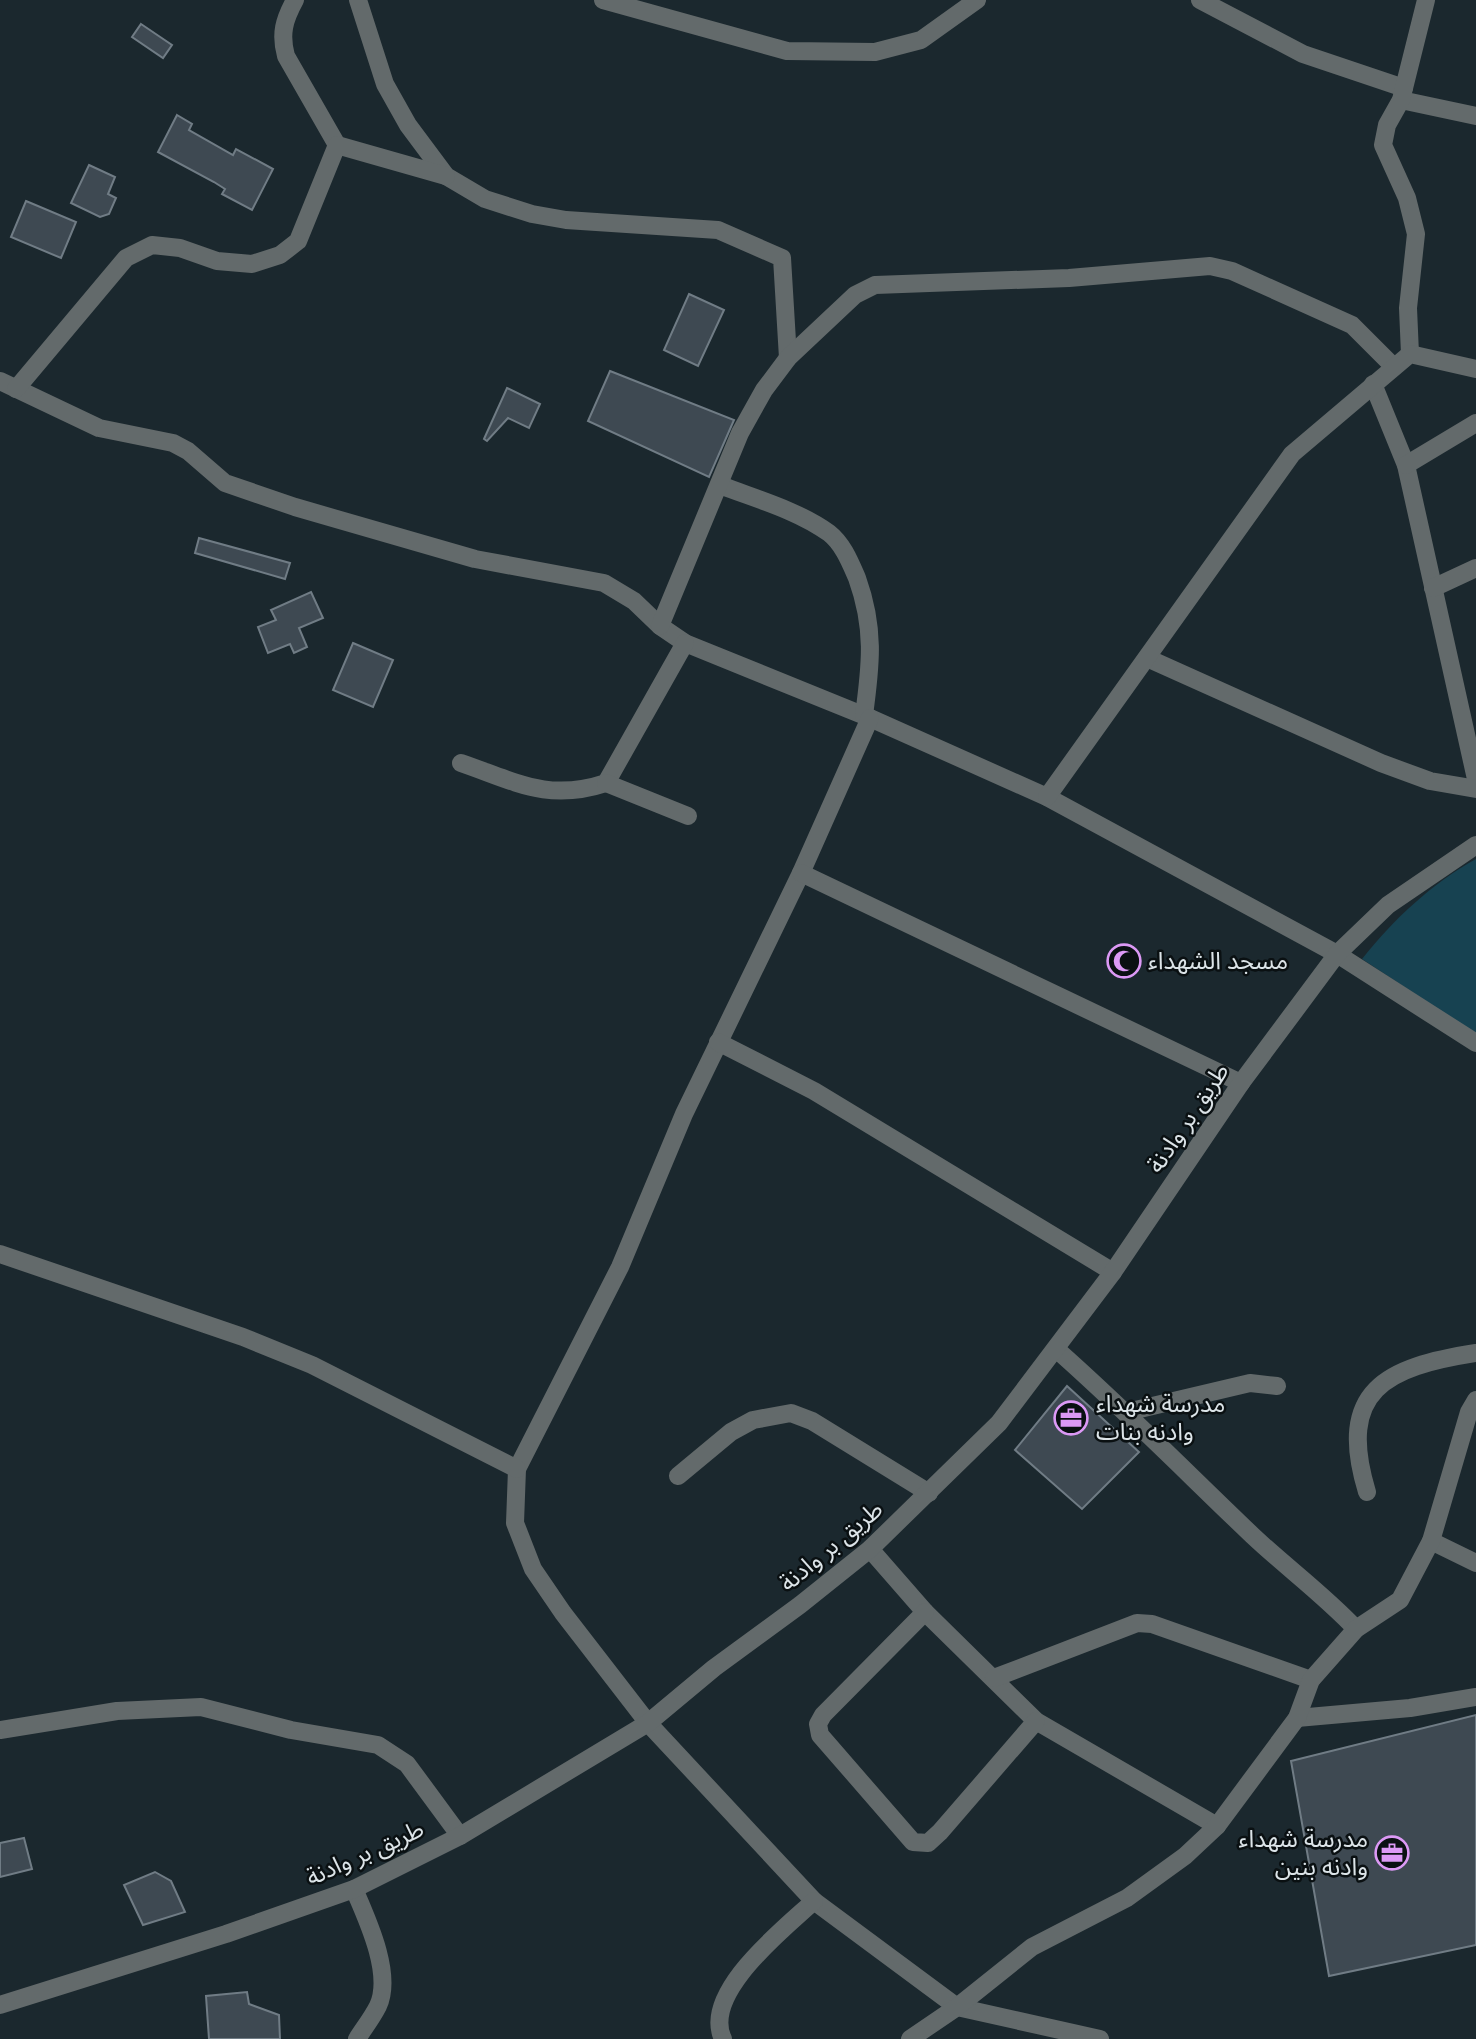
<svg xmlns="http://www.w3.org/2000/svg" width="1476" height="2039" viewBox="0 0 1476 2039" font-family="Raleway,'Noto Sans Arabic',sans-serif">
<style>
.green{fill:#174251}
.building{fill:#3e4952;stroke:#707c85;stroke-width:2}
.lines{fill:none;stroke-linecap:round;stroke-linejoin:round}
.minor{stroke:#636a6b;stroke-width:18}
.tertiary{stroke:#636a6b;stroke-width:18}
.labels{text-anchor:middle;stroke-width:5;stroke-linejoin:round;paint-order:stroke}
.poi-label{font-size:24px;fill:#dce4e8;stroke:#0a1012;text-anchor:start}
.street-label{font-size:24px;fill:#dce4e8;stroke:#0a1012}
</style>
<rect width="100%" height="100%" fill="#1b282e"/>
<!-- green -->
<path class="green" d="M1476,859V1034L1362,959C1394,919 1431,884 1476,859Z"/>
<!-- building -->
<g class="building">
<polygon points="141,24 172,45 163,58 132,37"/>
<polygon points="177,115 192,124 189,130 233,155 236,149 273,169 252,210 222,194 225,189 214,182 158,152"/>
<polygon points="89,165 115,177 108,194 116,198 109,214 100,217 71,203"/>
<polygon points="26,201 76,222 61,258 11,237"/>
<polygon points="689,294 724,310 698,366 664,350"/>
<polygon points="610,371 734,420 709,477 588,421"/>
<polygon points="507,388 540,404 529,428 508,418 487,441 484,439"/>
<polygon points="199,538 290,563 285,579 195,553"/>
<polygon points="311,592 323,618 299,628 307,647 294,653 290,644 268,653 258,627 276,620 271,610"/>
<polygon points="353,643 393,660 373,707 333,690"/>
<polygon points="1067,1386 1139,1452 1082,1509 1015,1450"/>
<polygon points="1476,1715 1476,1945 1329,1976 1291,1761"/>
<polygon points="24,1838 32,1869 0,1877 0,1843"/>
<polygon points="155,1872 171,1881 185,1912 143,1925 124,1885"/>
<polygon points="247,1992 249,2004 279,2015 280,2039 209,2039 206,1996"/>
</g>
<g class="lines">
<!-- minor -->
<g class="minor">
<path d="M295,0C284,20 280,34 286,56L337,145"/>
<polyline points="358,0 385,84 408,125 446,176 485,199 532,214 566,220 718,230 782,258 788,358"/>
<polyline points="603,0 787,51 875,52 921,40 977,0"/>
<polyline points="1200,0 1303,54 1404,88"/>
<polyline points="1401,100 1476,116"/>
<polyline points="1410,354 1408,308 1416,234 1407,198 1383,145 1387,125 1401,100 1426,0"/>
<polyline points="0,381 99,428 173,443 188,451 225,483 295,507 475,559 604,583 634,601 660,626 685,643 870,718 1047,797 1337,954 1476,1043"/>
<polyline points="1373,384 1406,465 1476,779"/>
<polyline points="16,389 126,258 152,245 180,248 217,261 252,264 280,255 298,241 337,145 446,176"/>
<polyline points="1406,465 1476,423"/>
<path d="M720,485C756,499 797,510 829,533C843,544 850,562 857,578C875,628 871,664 864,715"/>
<polyline points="1433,588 1476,568"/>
<polyline points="660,626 740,433 764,390 788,358 855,295 875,285 1069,278 1210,266 1232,271 1352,325 1394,367"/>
<polyline points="1147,658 1381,763 1430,781 1476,789"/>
<polyline points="870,718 801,873 684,1114 620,1267 517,1469 515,1523 533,1569 563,1613 648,1723 814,1901 957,2007 1100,2039"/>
<path d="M461,763C516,782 548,802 606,783L685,643"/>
<polyline points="606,783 688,816"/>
<polyline points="1047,797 1292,454 1410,354 1476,369"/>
<polyline points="801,873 1241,1083"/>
<polyline points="718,1042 814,1091 1113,1272"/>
<polyline points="0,1254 243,1337 312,1365 517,1469"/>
<path d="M1056,1349C1124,1409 1187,1473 1253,1536C1287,1568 1324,1595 1356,1629"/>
<polyline points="1127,1412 1250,1383 1277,1386"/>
<polyline points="678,1476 731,1432 753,1420 791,1413 812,1421 929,1493"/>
<path d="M1367,1492C1336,1390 1386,1367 1476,1353"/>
<polyline points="1431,1541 1476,1563"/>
<polyline points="870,1549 925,1612 1036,1721 1217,1826"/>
<polyline points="925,1612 823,1715 818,1724 820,1735 913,1842 928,1843 940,1832 1036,1721"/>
<polyline points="994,1678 1137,1623 1152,1624 1311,1680"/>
<polyline points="1297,1718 1410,1708 1476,1697"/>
<polyline points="0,1730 117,1711 201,1707 291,1730 378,1745 407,1764 460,1836"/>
<path d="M354,1889C367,1919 393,1974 378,2006C372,2018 364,2028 357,2039"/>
<path d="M723,2039C701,1993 785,1928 814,1901"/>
<polyline points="910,2039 957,2007 1032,1947 1127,1898 1185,1856 1217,1826 1297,1718 1311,1680 1356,1629 1400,1600 1431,1541 1469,1412 1476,1400"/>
</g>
<!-- tertiary -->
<polyline class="tertiary" points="0,2005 226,1934 354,1889 460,1836 648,1723 714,1668 800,1605 870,1549 999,1423 1113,1272 1241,1083 1337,954 1388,905 1476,845"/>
</g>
<!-- icons -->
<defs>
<symbol id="mosque-ring" viewBox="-11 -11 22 22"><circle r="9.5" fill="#0a1012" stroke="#dc99f5" stroke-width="1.5"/><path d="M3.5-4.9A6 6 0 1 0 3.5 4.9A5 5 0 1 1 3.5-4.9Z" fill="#dc99f5"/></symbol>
<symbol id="office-ring" viewBox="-11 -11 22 22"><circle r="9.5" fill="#0a1012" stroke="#dc99f5" stroke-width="1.5"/><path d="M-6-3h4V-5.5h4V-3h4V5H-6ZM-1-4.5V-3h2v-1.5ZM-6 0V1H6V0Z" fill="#dc99f5"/></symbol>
</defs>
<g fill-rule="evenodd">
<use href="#mosque-ring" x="1105" y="942" width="38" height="38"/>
<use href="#office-ring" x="1052" y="1399" width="38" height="38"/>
<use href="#office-ring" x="1373" y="1834" width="38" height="38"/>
</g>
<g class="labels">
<!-- poi labels -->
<g class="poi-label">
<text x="1148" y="969">مسجد الشهداء</text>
<text x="1096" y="1412">مدرسة شهداء<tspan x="1096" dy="28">وادنه بنات</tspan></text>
<text x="1368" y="1847" text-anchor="end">مدرسة شهداء<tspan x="1368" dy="28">وادنه بنين</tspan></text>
</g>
<!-- street labels -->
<g class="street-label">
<text transform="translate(1188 1118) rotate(-56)" y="8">طريق بر وادنة</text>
<text transform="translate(831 1546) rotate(-40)" y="8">طريق بر وادنة</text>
<text transform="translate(365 1853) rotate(-24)" y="8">طريق بر وادنة</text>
</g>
</g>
</svg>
